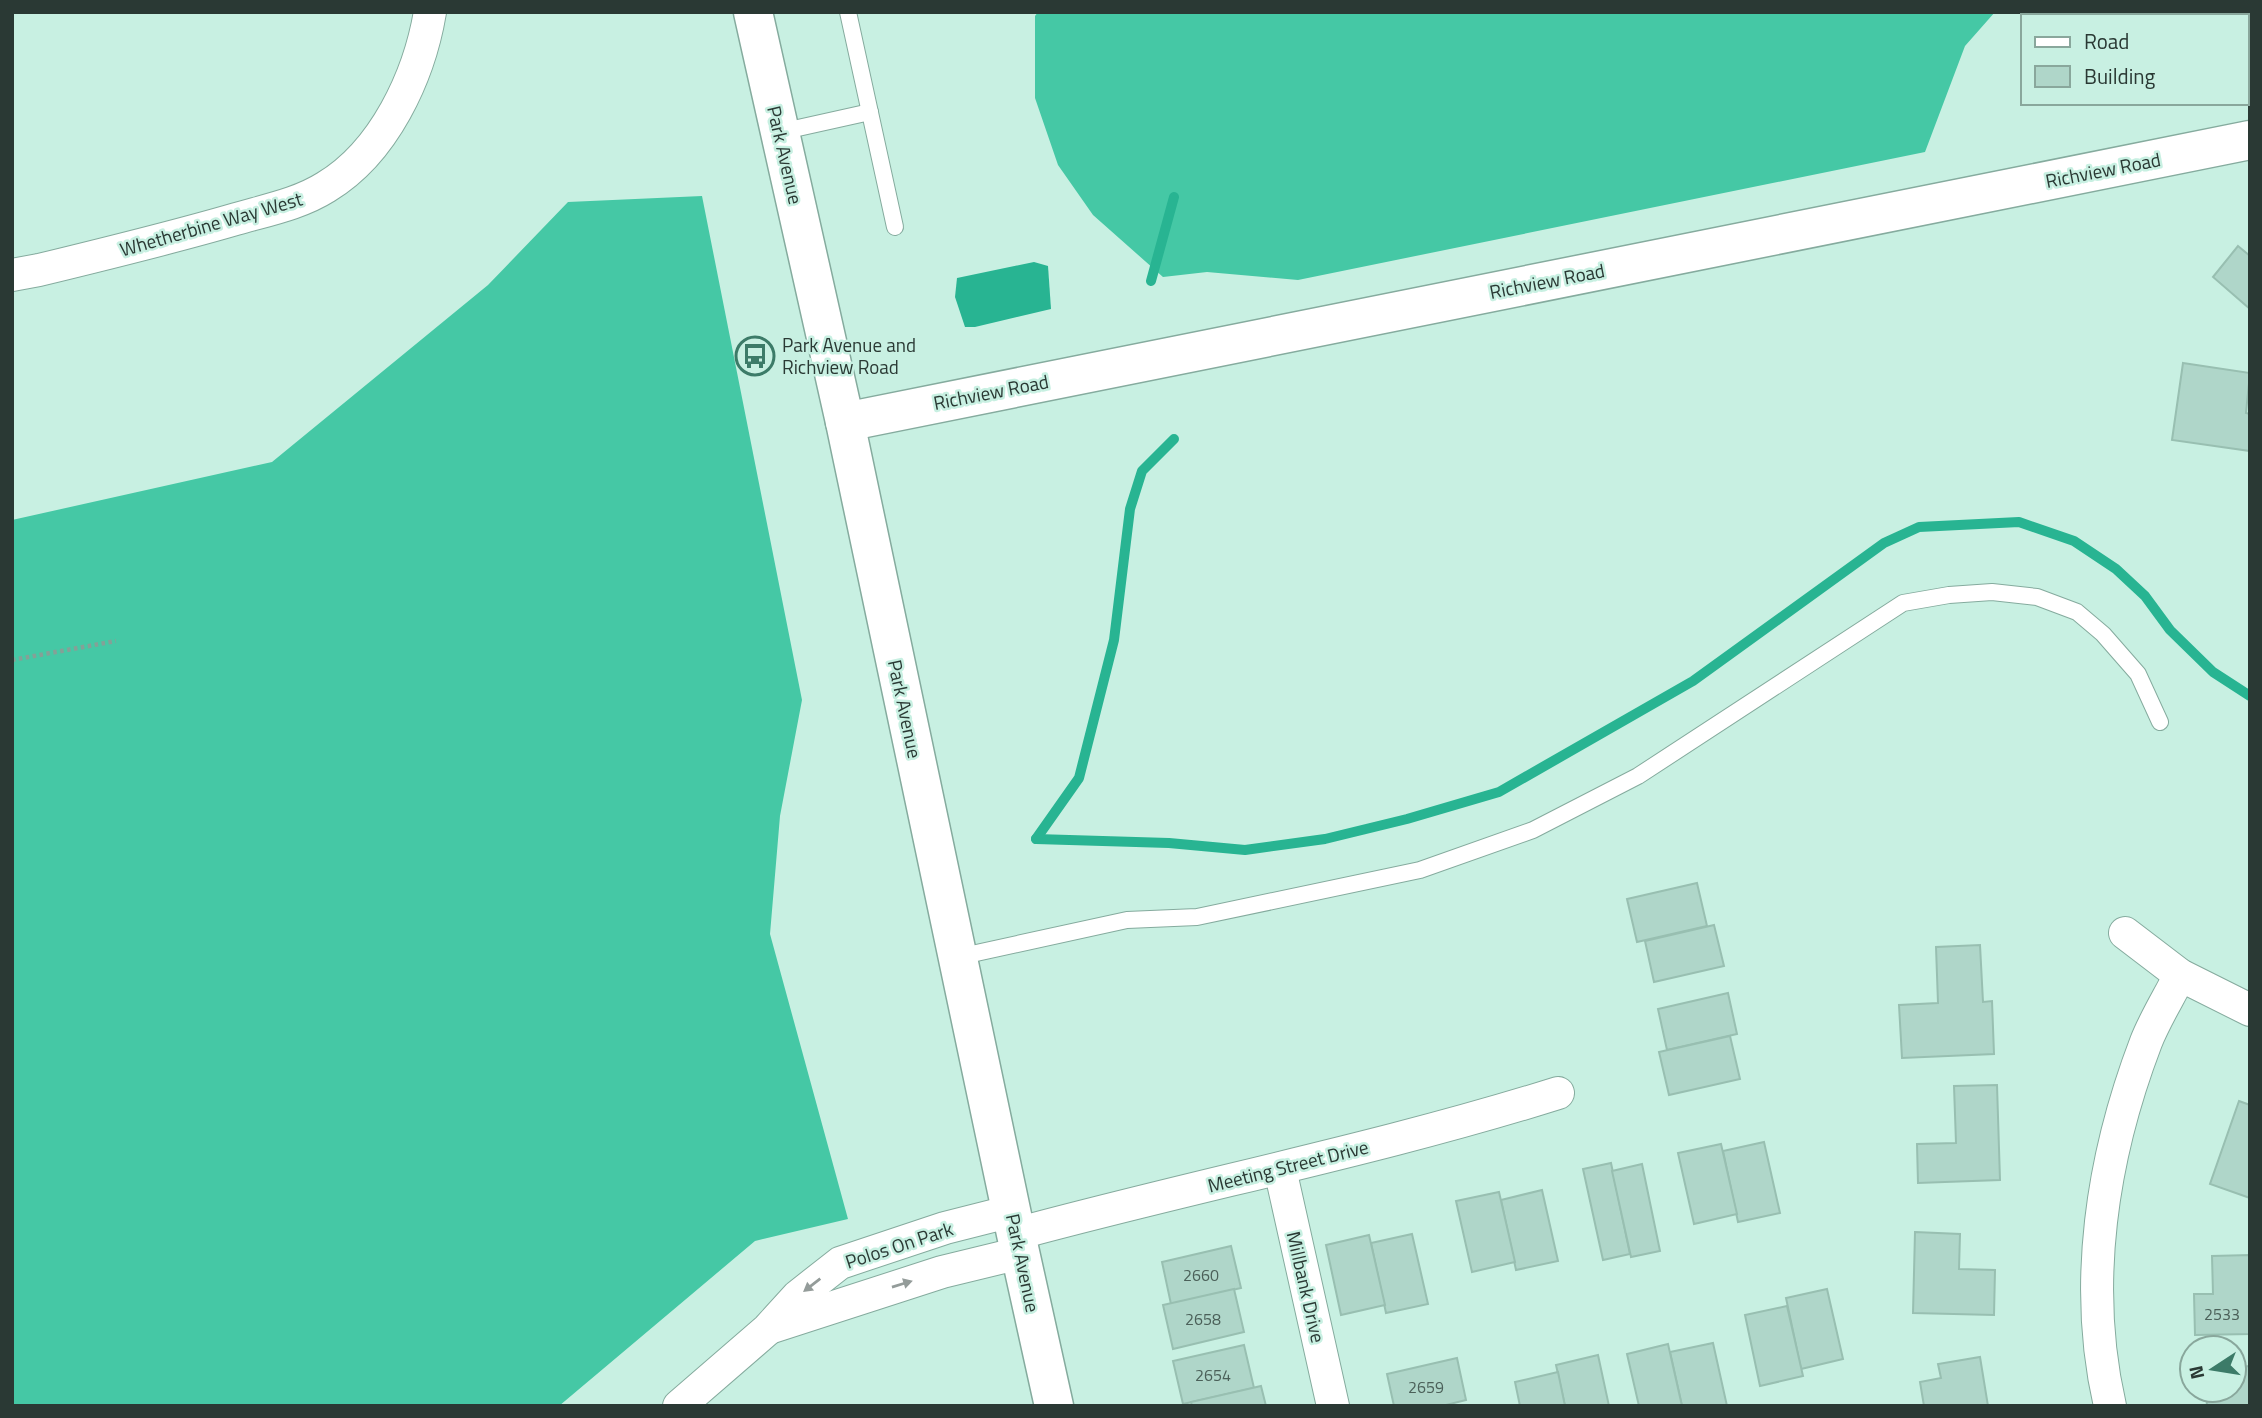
<svg xmlns="http://www.w3.org/2000/svg" width="2262" height="1418" viewBox="0 0 2262 1418" font-family="'Titillium Web',sans-serif">
<style>
.forest{fill:#45c8a5}
.water{fill:#28b492}
.lines{fill:none;stroke-linecap:round;stroke-linejoin:round}
.stream{stroke:#28b492;stroke-width:10}
.building{fill:#afd6c9;stroke:#98bfb1;stroke-width:2}
.lane-casing{stroke:#85ab9e;stroke-width:18}
.street-casing{stroke:#85ab9e;stroke-width:34}
.secondary-casing{stroke:#85ab9e;stroke-width:41}
.path{stroke:#84a197;stroke-width:4.5;stroke-dasharray:3.5 3.5;stroke-linecap:butt}
.lane{stroke:#fff;stroke-width:16}
.street{stroke:#fff;stroke-width:32}
.secondary{stroke:#fff;stroke-width:38}
.oneway{fill:#949c9a}
.labels{text-anchor:middle;stroke-width:5;stroke-linejoin:round;paint-order:stroke}
.number-label{font-size:16px;fill:#4b6059}
.street-label{font-size:19px;fill:#2a3934;stroke:#c8f0e2}
.poi-label{font-size:19px;fill:#2a3934;stroke:#c8f0e2;text-anchor:start}
</style>
<rect width="100%" height="100%" fill="#c8f0e2"/>
<!-- forest -->
<g class="forest">
<polygon points="1038,12 1995,12 1965,46 1925,152 1298,280 1207,272 1163,277 1093,215 1058,165 1035,98 1035,16"/>
<polygon points="702,196 802,700 780,816 770,934 848,1219 755,1241 559,1406 12,1406 12,520 272,462 488,285 568,202"/>
</g>
<!-- water -->
<polygon class="water" points="1034,262 1048,266 1051,309 975,327 965,327 955,297 957,278"/>
<g class="lines">
<!-- stream -->
<g class="stream">
<polyline points="1151,281 1174,197"/>
<polyline points="1036,839 1169,843 1245,850 1325,839 1407,819 1499,792 1693,681 1884,543 1919,527 2019,522 2074,541 2116,569 2145,596 2170,630 2213,672 2250,696"/>
<polyline points="1036,839 1079,778 1114,640 1130,509 1142,471 1174,439"/>
</g>
</g>
<!-- building -->
<g class="building">
<polygon points="2238,246 2250,256 2250,309 2213,277"/>
<polygon points="2183,363 2250,373 2246,413 2250,414 2250,451 2172,440"/>
<polygon points="1697,883 1707,926 1637,942 1627,899"/>
<polygon points="1714,925 1724,966 1654,982 1645,941"/>
<polygon points="1980,945 1983,1002 1992,1001 1994,1054 1902,1058 1899,1005 1938,1003 1936,947"/>
<polygon points="1728,993 1737,1034 1667,1050 1658,1009"/>
<polygon points="1730,1036 1740,1079 1669,1095 1659,1052"/>
<polygon points="1997,1085 2000,1180 1918,1183 1917,1144 1956,1143 1954,1086"/>
<polygon points="2239,1101 2250,1105 2250,1198 2210,1184"/>
<polygon points="1764,1142 1780,1213 1738,1222 1723,1151"/>
<polygon points="1721,1144 1737,1214 1694,1224 1678,1153"/>
<polygon points="1611,1163 1630,1254 1603,1260 1583,1169"/>
<polygon points="1642,1164 1660,1251 1631,1257 1612,1171"/>
<polygon points="1542,1190 1558,1261 1516,1270 1501,1200"/>
<polygon points="1499,1192 1515,1262 1472,1272 1456,1201"/>
<polygon points="1915,1232 1960,1234 1959,1269 1995,1270 1994,1315 1913,1313"/>
<polygon points="1412,1234 1428,1304 1386,1313 1371,1243"/>
<polygon points="1369,1235 1385,1305 1341,1315 1326,1245"/>
<polygon points="1231,1246 1241,1288 1171,1304 1162,1262"/>
<polygon points="2250,1255 2250,1334 2195,1335 2194,1294 2213,1294 2212,1256"/>
<polygon points="1234,1289 1244,1332 1173,1349 1163,1305"/>
<polygon points="1827,1289 1843,1359 1801,1369 1786,1298"/>
<polygon points="1787,1306 1803,1376 1760,1386 1745,1315"/>
<polygon points="1713,1343 1727,1406 1682,1406 1670,1352"/>
<polygon points="1668,1344 1682,1406 1639,1406 1627,1354"/>
<polygon points="1244,1345 1254,1388 1183,1404 1173,1361"/>
<polygon points="1598,1355 1609,1406 1565,1406 1556,1365"/>
<polygon points="1980,1357 1988,1406 1924,1406 1920,1382 1941,1378 1938,1364"/>
<polygon points="1457,1358 1466,1400 1442,1406 1394,1406 1387,1374"/>
<polygon points="2250,1366 2250,1406 2207,1406 2206,1390 2234,1390 2234,1368"/>
<polygon points="1558,1372 1565,1406 1520,1406 1515,1382"/>
<polygon points="1261,1386 1266,1406 1192,1406 1191,1402"/>
</g>
<g class="lines">
<defs>
<g id="lane">
<polyline points="848,12 895,227"/>
<polyline points="780,132 870,112"/>
<polyline points="958,957 1127,920 1197,917 1420,870 1533,830 1638,776 1903,603 1949,595 1992,592 2037,597 2077,612 2103,634 2138,674 2160,722"/>
</g>
<g id="street">
<path d="M12,275L39,270C105,254 171,238 236,219C267,210 299,204 326,187C384,152 419,77 430,12"/>
<polyline points="2125,933 2180,975 2250,1010"/>
<polyline points="1280,1169 1333,1406"/>
<path d="M1016,1234C1196,1185 1380,1149 1558,1093"/>
<polyline points="772,1327 942,1272 1020,1253"/>
<polyline points="679,1406 768,1329 798,1296 840,1263 945,1228 1012,1211"/>
<path d="M2110,1406C2082,1285 2102,1157 2146,1042C2155,1019 2169,997 2180,975"/>
</g>
<g id="secondary">
<polyline points="753,12 845,422 1016,1234 1054,1406"/>
<polyline points="845,422 2250,140"/>
</g>
</defs>
<!-- lane casing -->
<use href="#lane" class="lane-casing"/>
<!-- street casing -->
<use href="#street" class="street-casing"/>
<!-- secondary casing -->
<use href="#secondary" class="secondary-casing"/>
<!-- path -->
<polyline class="path" points="12,660 116,641"/>
<!-- lane -->
<use href="#lane" class="lane"/>
<!-- street -->
<use href="#street" class="street"/>
<!-- secondary -->
<use href="#secondary" class="secondary"/>
</g>
<!-- one-way arrows -->
<defs><path id="oneway-solid" d="M-6-.8H1V-3.2L6.5 0L1 3.2V.8H-6Z" transform="scale(1.75)"/></defs>
<g class="oneway">
<use href="#oneway-solid" transform="translate(902 1284) rotate(-17)"/>
<use href="#oneway-solid" transform="translate(812 1285) rotate(142)"/>
</g>
<!-- icons -->
<defs>
<symbol id="bus-ring" viewBox="-11 -11 22 22"><circle r="9.5" fill="#c8f0e2" stroke="#3c7b68" stroke-width="1.5"/><path d="M-5-6H5V4H4V6H2V4H-2V6H-4V4H-5ZM-3.5-4V0h7V-4ZM-3.5 1.2v1.5H-2V1.2ZM2 1.2v1.5H3.5V1.2Z" fill="#3c7b68"/></symbol>
</defs>
<g fill-rule="evenodd">
<use href="#bus-ring" x="733" y="334" width="44" height="44"/>
</g>
<g class="labels">
<!-- number labels -->
<g class="number-label">
<text x="1201" y="1281">2660</text>
<text x="2222" y="1320">2533</text>
<text x="1203" y="1325">2658</text>
<text x="1213" y="1381">2654</text>
<text x="1426" y="1393">2659</text>
</g>
<!-- street labels -->
<g class="street-label">
<text transform="translate(785 155) rotate(77)" y="7">Park Avenue</text>
<text transform="translate(2103 170) rotate(-11)" y="7">Richview Road</text>
<text transform="translate(211 224) rotate(-16)" y="7">Whetherbine Way West</text>
<text transform="translate(1547 281) rotate(-11)" y="7">Richview Road</text>
<text transform="translate(991 392) rotate(-11)" y="7">Richview Road</text>
<text transform="translate(905 709) rotate(78)" y="7">Park Avenue</text>
<text transform="translate(1288 1166) rotate(-14)" y="7">Meeting Street Drive</text>
<text transform="translate(899 1245) rotate(-18)" y="7">Polos On Park</text>
<text transform="translate(1023 1263) rotate(78)" y="7">Park Avenue</text>
<text transform="translate(1306 1287) rotate(77)" y="7">Millbank Drive</text>
</g>
<!-- poi labels -->
<g class="poi-label">
<text x="782" y="352">Park Avenue and<tspan x="782" dy="22">Richview Road</tspan></text>
</g>
</g>
<!-- border -->
<rect width="2262" height="1418" fill="none" stroke="#2a3934" stroke-width="28"/>
<!-- legend -->
<rect x="2021" y="14" width="228" height="91" fill="#c8f0e2" stroke="#89a79c" stroke-width="2"/>
<rect x="2035" y="37" width="35" height="10" fill="#ffffff" stroke="#89a79c" stroke-width="2"/>
<text x="2084" y="49" font-size="21" fill="#2a3934">Road</text>
<rect x="2035" y="66" width="35" height="21" fill="#afd6c9" stroke="#89a79c" stroke-width="2"/>
<text x="2084" y="84" font-size="21" fill="#2a3934">Building</text>
<!-- north arrow -->
<g transform="translate(2213 1369) rotate(258)"><circle r="33" fill="#c8f0e2" stroke="#89a79c" stroke-width="2"/>
<path d="M0-5L12 26L0 18L-12 26Z" fill="#3c7b68"/>
<text y="-10" font-size="19" font-weight="bold" text-anchor="middle" fill="#2a3934">N</text>
</g>
</svg>
